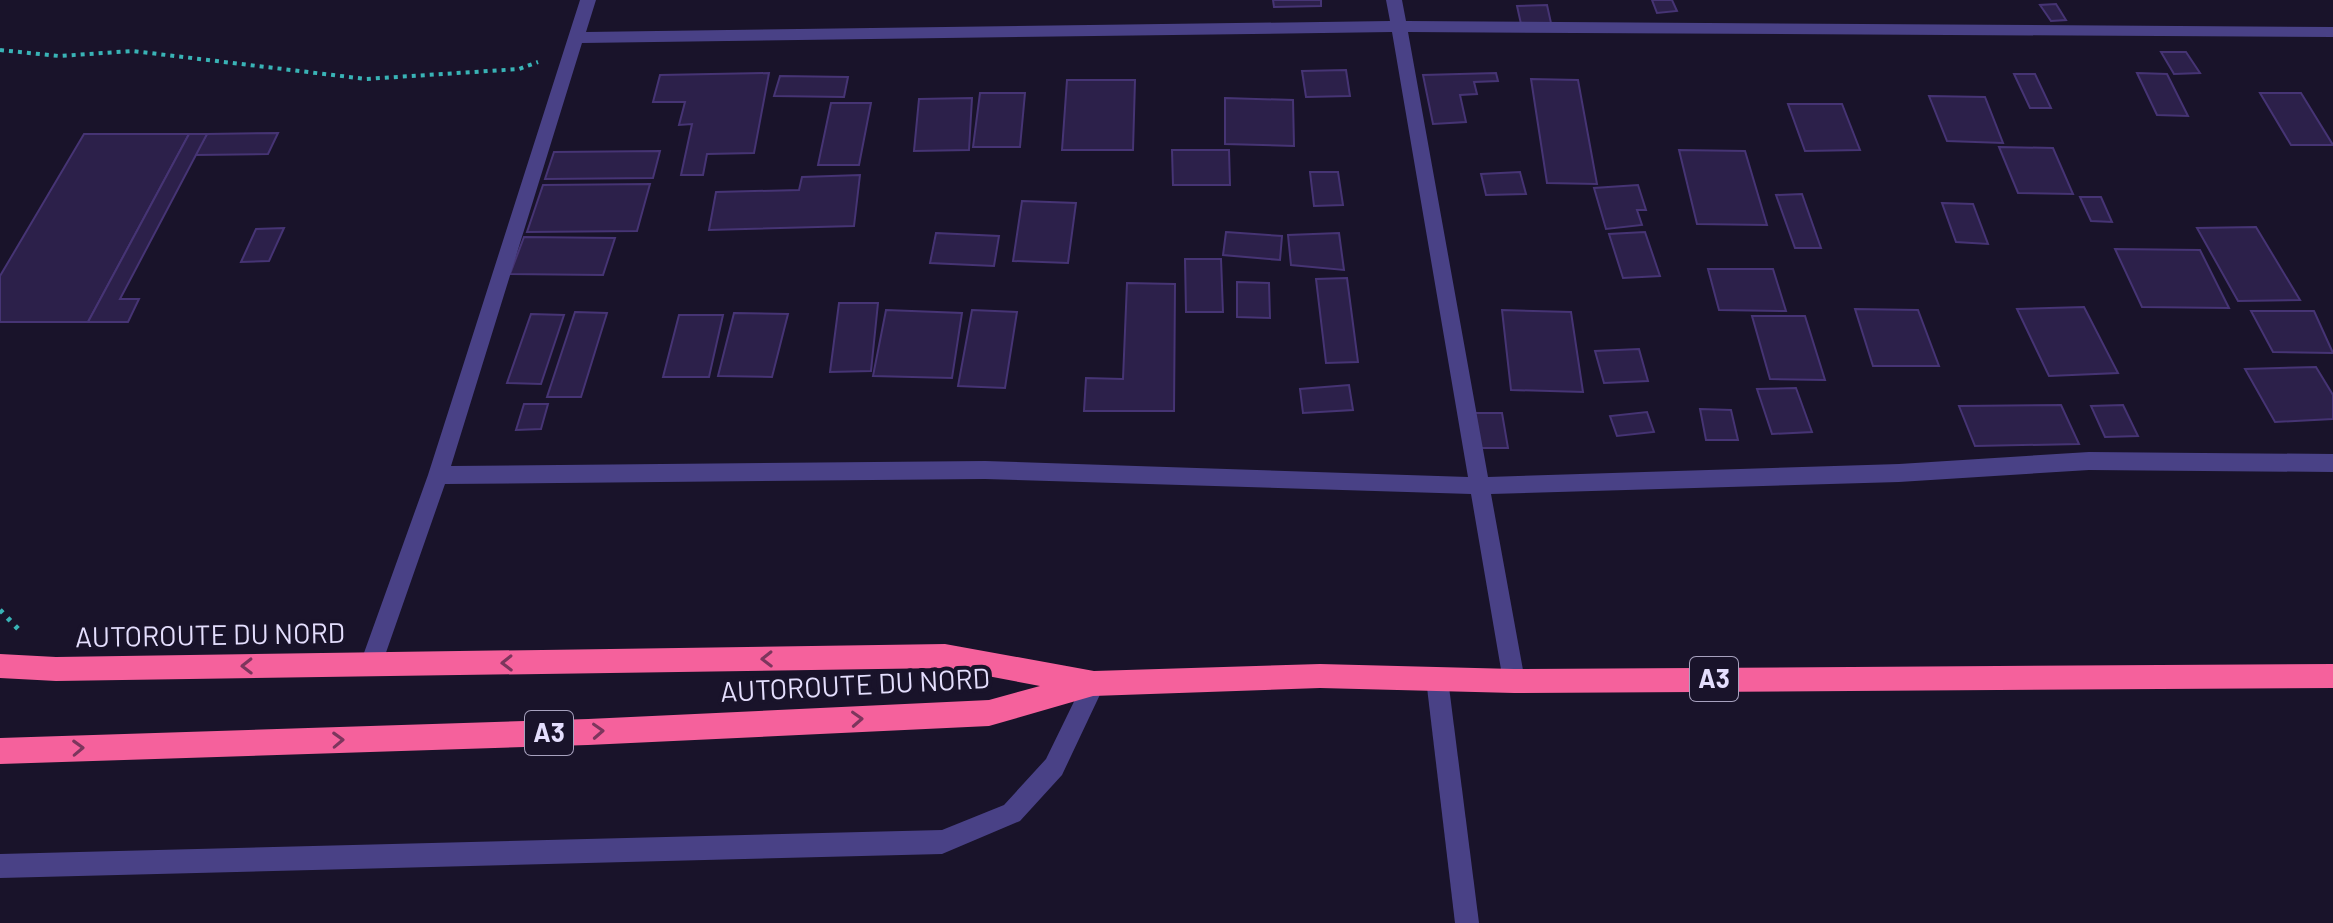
<svg xmlns="http://www.w3.org/2000/svg" width="2333" height="923" viewBox="0 0 2333 923" font-family="Barlow,sans-serif">
<style>
.building{fill:#2c204a;stroke:#463474;stroke-width:2}
.lines{fill:none;stroke-linecap:round;stroke-linejoin:round}
.path-far1{stroke:#39b3b6;stroke-width:4;stroke-dasharray:4 5;stroke-linecap:butt}
.path{stroke:#39b3b6;stroke-width:5;stroke-dasharray:4 7;stroke-linecap:butt}
.street{fill:#494186;fill-rule:evenodd}
.highway{fill:#f5619c;fill-rule:evenodd}
.oneway{stroke:#7c365d}
.labels{text-anchor:middle;stroke-width:8;stroke-linejoin:round;paint-order:stroke}
.shield{fill:#19132a;stroke:#a7a1be;stroke-width:2}
.shield-label{font-size:26px;font-weight:bold;fill:#e4defd}
.street-label{font-size:28px;fill:#e4defd;stroke:#19132a}
</style>
<rect width="100%" height="100%" fill="#19132a"/>
<!-- building -->
<g class="building">
<polygon points="1273,0 1321,0 1321,6 1274,7"/>
<polygon points="1652,0 1672,0 1677,11 1657,13"/>
<polygon points="2056,4 2066,20 2051,21 2040,5"/>
<polygon points="1547,5 1551,23 1521,24 1517,6"/>
<polygon points="2161,52 2186,52 2200,73 2174,74"/>
<polygon points="1346,70 1350,96 1306,97 1302,71"/>
<polygon points="769,73 754,153 707,154 703,175 681,175 692,124 679,125 685,102 653,102 660,75"/>
<polygon points="1496,73 1498,81 1474,82 1477,94 1460,95 1466,122 1433,124 1423,75"/>
<polygon points="2137,73 2167,74 2188,116 2157,115"/>
<polygon points="2014,74 2035,74 2051,108 2030,108"/>
<polygon points="780,76 848,77 844,97 774,96"/>
<polygon points="1531,79 1578,80 1597,184 1547,183"/>
<polygon points="1067,80 1135,80 1133,150 1062,150"/>
<polygon points="980,93 1025,93 1020,147 973,147"/>
<polygon points="2260,93 2301,93 2333,145 2291,145"/>
<polygon points="1929,96 1985,97 2003,143 1947,141"/>
<polygon points="972,98 969,150 914,151 919,99"/>
<polygon points="1225,98 1293,100 1294,146 1225,144"/>
<polygon points="831,103 871,103 859,165 818,165"/>
<polygon points="1788,104 1842,104 1860,150 1805,151"/>
<polygon points="278,133 268,154 195,155 207,134"/>
<polygon points="84,134 189,134 88,322 0,322 0,276"/>
<polygon points="189,134 207,134 120,299 139,299 128,322 88,322"/>
<polygon points="1999,147 2053,148 2073,194 2018,193"/>
<polygon points="1172,150 1229,150 1230,185 1173,185"/>
<polygon points="1679,150 1745,151 1767,225 1697,224"/>
<polygon points="660,151 653,178 545,179 554,152"/>
<polygon points="1310,172 1338,172 1343,205 1314,206"/>
<polygon points="1520,172 1526,194 1486,195 1481,174"/>
<polygon points="860,175 854,226 709,230 716,192 799,190 802,177"/>
<polygon points="650,184 637,231 527,232 543,185"/>
<polygon points="1638,185 1646,210 1637,210 1642,225 1606,229 1594,188"/>
<polygon points="1802,194 1821,248 1795,248 1776,195"/>
<polygon points="2080,197 2101,197 2112,222 2091,221"/>
<polygon points="1022,201 1076,203 1068,263 1013,261"/>
<polygon points="1942,203 1973,204 1988,244 1956,242"/>
<polygon points="2256,227 2300,300 2238,301 2197,228"/>
<polygon points="284,228 269,261 241,262 256,229"/>
<polygon points="1226,232 1282,236 1280,260 1223,255"/>
<polygon points="1645,232 1660,276 1623,278 1609,234"/>
<polygon points="936,233 999,236 994,266 930,263"/>
<polygon points="1339,233 1344,270 1291,265 1288,235"/>
<polygon points="524,237 615,238 603,275 510,274"/>
<polygon points="2115,249 2200,250 2229,308 2142,307"/>
<polygon points="1185,259 1221,259 1223,312 1186,312"/>
<polygon points="1708,269 1773,269 1786,311 1719,310"/>
<polygon points="1347,278 1358,362 1326,363 1316,279"/>
<polygon points="1237,282 1269,283 1270,318 1237,317"/>
<polygon points="1127,283 1175,284 1174,411 1084,411 1086,378 1123,379"/>
<polygon points="839,303 878,303 871,371 830,372"/>
<polygon points="2084,307 2118,373 2049,376 2017,309"/>
<polygon points="1855,309 1918,310 1939,366 1873,366"/>
<polygon points="886,310 962,313 952,378 873,376"/>
<polygon points="972,310 1017,312 1005,388 958,386"/>
<polygon points="1502,310 1571,312 1583,392 1511,390"/>
<polygon points="2251,311 2314,311 2333,353 2273,352"/>
<polygon points="575,312 607,313 581,397 547,397"/>
<polygon points="734,313 788,314 772,377 718,376"/>
<polygon points="531,314 564,315 541,384 507,383"/>
<polygon points="679,315 723,315 709,377 663,377"/>
<polygon points="1752,316 1805,316 1825,380 1770,379"/>
<polygon points="1639,349 1648,381 1604,383 1595,351"/>
<polygon points="2316,367 2333,395 2333,419 2275,422 2245,369"/>
<polygon points="1349,385 1353,410 1303,413 1300,389"/>
<polygon points="1796,388 1812,432 1772,434 1757,389"/>
<polygon points="524,404 548,404 541,429 516,430"/>
<polygon points="2061,405 2079,444 1975,446 1959,406"/>
<polygon points="2123,405 2138,436 2105,437 2091,406"/>
<polygon points="1700,409 1731,410 1738,440 1706,440"/>
<polygon points="1647,412 1654,432 1617,436 1610,416"/>
<polygon points="1474,413 1502,413 1508,448 1479,448"/>
</g>
<g class="lines">
<!-- path-far1 -->
<polyline class="path-far1" points="0,50 59,56 133,51 366,79 519,69 538,62"/>
<!-- path -->
<polyline class="path" points="0,610 22,633"/>
<!-- street -->
<g class="street">
<path d="M580,0H596L586,32L1390,21L1386,0H1402L1406,21L2333,27V37L1408,32L1488,477L1899,464L2089,452L2333,454V472L2089,470L1899,482L1491,494L1525,681L1522,688L1514,691L1506,688L1503,681L1471,494L985,479L445,484L382,664L379,671L371,674L363,671L360,664L428,475ZM1392,32L1468,477L985,461L451,466L582,43Z"/>
<polygon points="1437,669 1445,672 1448,679 1479,923 1455,923 1426,679 1429,672"/>
<polygon points="1094,674 1102,677 1105,684 1062,775 1020,821 942,854 0,878 0,854 942,830 1004,805 1046,759 1086,677"/>
</g>
<!-- highway -->
<polygon class="highway" points="945,644 1094,671 1320,664 1514,669 2333,664 2333,688 1514,693 1320,688 1093,696 989,726 588,745 0,764 0,738 588,719 989,700 1040,686 945,668 56,681 0,678 0,654 56,657"/>
</g>
<!-- one-way arrows -->
<defs><path id="oneway-chevron" d="M-2-3.5L2.5 0L-2 3.5" fill="none" stroke-width="1.6" stroke-linecap="round" stroke-linejoin="round" transform="scale(2)"/></defs>
<g class="oneway">
<use href="#oneway-chevron" transform="translate(767 659) rotate(179)"/>
<use href="#oneway-chevron" transform="translate(507 663) rotate(179)"/>
<use href="#oneway-chevron" transform="translate(247 666) rotate(179)"/>
<use href="#oneway-chevron" transform="translate(857 719) rotate(-3)"/>
<use href="#oneway-chevron" transform="translate(598 731) rotate(-3)"/>
<use href="#oneway-chevron" transform="translate(338 740) rotate(-2)"/>
<use href="#oneway-chevron" transform="translate(78 748) rotate(-2)"/>
</g>
<g class="labels">
<!-- shield labels -->
<g class="shield">
<rect x="1690" y="657" width="48" height="44" rx="6"/>
<rect x="525" y="711" width="48" height="44" rx="6"/>
</g>
<g class="shield-label">
<text x="1714" y="688">A3</text>
<text x="549" y="742">A3</text>
</g>
<!-- street labels -->
<g class="street-label">
<text transform="translate(210 635) rotate(-1)" y="10">AUTOROUTE DU NORD</text>
<text transform="translate(855 685) rotate(-3)" y="10">AUTOROUTE DU NORD</text>
</g>
</g>
</svg>
